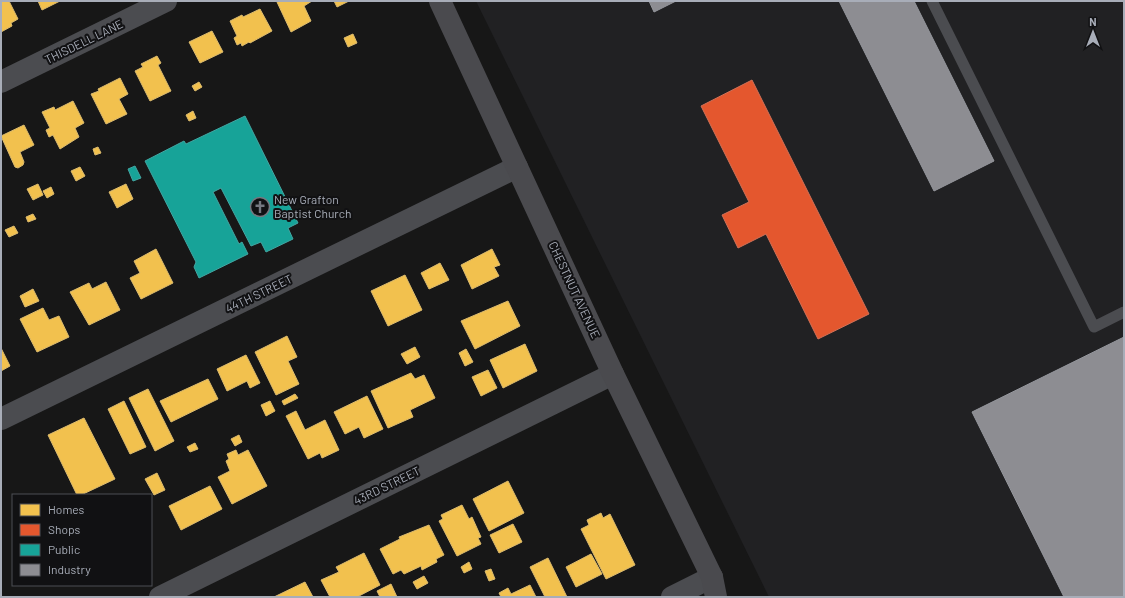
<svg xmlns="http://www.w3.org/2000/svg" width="1125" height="598" viewBox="0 0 1125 598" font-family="Barlow,sans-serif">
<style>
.built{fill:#212123}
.homes{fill:#f2c14e;stroke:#dcbb6e}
.shops{fill:#e4572e;stroke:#d27157}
.public{fill:#17a398;stroke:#42a6a2}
.industry{fill:#8d8d92;stroke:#95979d}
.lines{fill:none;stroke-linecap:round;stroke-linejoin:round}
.service{stroke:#4b4c50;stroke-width:11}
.minor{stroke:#4b4c50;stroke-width:22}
.secondary{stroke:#4a4a4e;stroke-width:22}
.labels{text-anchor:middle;stroke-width:4;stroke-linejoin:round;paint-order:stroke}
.street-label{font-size:12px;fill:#a8adb8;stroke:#111113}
.poi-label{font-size:12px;fill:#a8adb8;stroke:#111113;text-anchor:start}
</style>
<rect width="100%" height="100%" fill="#171717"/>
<!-- built -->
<polygon class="built" points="476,1 1124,1 1124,597 769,597"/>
<!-- homes -->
<g class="homes">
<polygon points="1,1 9,1 18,19 11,23 12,26 1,32"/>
<polygon points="38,1 60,1 42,10"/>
<polygon points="279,1 312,1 304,6 311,21 291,32 277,2"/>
<polygon points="334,1 349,1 337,7"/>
<polygon points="260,9 272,31 250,43 249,42 242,46 241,43 237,45 234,38 237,36 230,21 242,15 243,17"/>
<polygon points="212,31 223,52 200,63 189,42"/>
<polygon points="353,34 357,43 348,47 344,38"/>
<polygon points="157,56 161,63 158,65 171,91 150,101 135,71 143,67 141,64"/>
<polygon points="120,78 128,94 119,99 127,114 106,124 91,94 99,91 98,89"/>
<polygon points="199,82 202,87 195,91 192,86"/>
<polygon points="73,101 84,123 75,128 79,137 60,149 53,135 49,137 46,130 50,128 42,112 54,107 55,110"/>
<polygon points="193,111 196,118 189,121 186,115"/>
<polygon points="24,125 34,145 20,152 24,162 23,165 18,168 15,167 1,136"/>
<polygon points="98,147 101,153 95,155 93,149"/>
<polygon points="80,167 85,176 76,181 71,171"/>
<polygon points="38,184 43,195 33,200 27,189"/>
<polygon points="126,184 133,199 117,208 109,192"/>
<polygon points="51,187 54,194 47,198 43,191"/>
<polygon points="33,214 36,219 28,222 26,217"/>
<polygon points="14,226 18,233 9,237 5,230"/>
<polygon points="156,249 173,283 141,299 130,278 140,273 134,261"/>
<polygon points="492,249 500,265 494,267 499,276 472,289 461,265"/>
<polygon points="440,263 449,280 429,289 421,273"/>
<polygon points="405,275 422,310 388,326 371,291"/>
<polygon points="106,282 120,310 89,325 70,292 89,283 92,289"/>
<polygon points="33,289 39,301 25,307 20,296"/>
<polygon points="508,301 520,326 475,349 461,321"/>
<polygon points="43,308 49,320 59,316 69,337 37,352 20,319"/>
<polygon points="287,336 297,357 288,361 299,384 276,395 255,352"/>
<polygon points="525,344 537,371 503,388 490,360"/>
<polygon points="415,347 420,357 407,364 401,354"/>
<polygon points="1,348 10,366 1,371"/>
<polygon points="466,349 473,362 465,366 459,353"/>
<polygon points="246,355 260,383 250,388 247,381 227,391 217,369"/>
<polygon points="488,370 497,388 481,396 472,377"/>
<polygon points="411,373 415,379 424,375 435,398 410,410 413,417 388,428 371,391"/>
<polygon points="208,379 218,399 171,422 160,401"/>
<polygon points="148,389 174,441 155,451 129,398"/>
<polygon points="295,394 298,398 284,405 282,401"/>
<polygon points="367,396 383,429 364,438 359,427 345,434 334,412"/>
<polygon points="124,401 146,447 130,454 108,409"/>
<polygon points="270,401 275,411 266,416 261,405"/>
<polygon points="296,411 305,430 325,420 339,450 322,458 320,453 308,459 286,416"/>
<polygon points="84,418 115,479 81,495 77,495 48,435"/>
<polygon points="239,435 242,442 235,446 231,439"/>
<polygon points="195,443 198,449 190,452 187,447"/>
<polygon points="236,450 238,455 248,450 267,486 232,504 218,477 230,471 226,461 229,459 227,454"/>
<polygon points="157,473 165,490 154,495 145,479"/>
<polygon points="508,481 524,513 489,531 473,499"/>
<polygon points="210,486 222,509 181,530 169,506"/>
<polygon points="462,505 469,519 472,517 481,537 478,538 481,544 457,556 439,521 443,519 441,515"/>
<polygon points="601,513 603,518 610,514 635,565 606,579 581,529 589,525 587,520"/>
<polygon points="513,524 522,542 499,553 490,535"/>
<polygon points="429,525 444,555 436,559 437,562 422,570 421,566 404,574 401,570 393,574 380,549 400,539 399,537"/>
<polygon points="364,553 380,585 357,597 330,597 321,580 339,572 336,567"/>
<polygon points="591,554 602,574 576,587 566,567"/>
<polygon points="548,558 567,597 545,597 530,567"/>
<polygon points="469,562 472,569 464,573 461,567"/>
<polygon points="491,569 495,579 489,581 485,571"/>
<polygon points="424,576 428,583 417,589 413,582"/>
<polygon points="305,582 313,597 274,597"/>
<polygon points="391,584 397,597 380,597 377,591"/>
<polygon points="530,585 536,597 501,597 499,593 508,588 511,594"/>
</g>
<!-- shops -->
<polygon class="shops" points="752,80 869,314 818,339 766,234 738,248 722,215 749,202 701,106"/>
<!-- public -->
<g class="public">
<polygon points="245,116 298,223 288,228 293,239 266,252 261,242 251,246 221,188 213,192 239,244 242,242 248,254 199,278 194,267 196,262 145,161 184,141 186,144"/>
<polygon points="135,166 141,178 133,181 128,169"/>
</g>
<!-- industry -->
<g class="industry">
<polygon points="649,1 676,1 654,12"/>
<polygon points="839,1 914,1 994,161 934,191"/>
<polygon points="1124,337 1124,597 1064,597 972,412"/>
</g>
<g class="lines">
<!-- service -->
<polyline class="service" points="932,1 1094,327 1124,312"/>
<!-- minor -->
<g class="minor">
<polyline points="1,82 166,1"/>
<polyline points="1,419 517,167"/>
<polyline points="160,597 613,374"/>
<polyline points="672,597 712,577"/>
</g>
<!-- secondary -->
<polyline class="secondary" points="440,1 613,374 712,577 716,597"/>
</g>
<!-- icons -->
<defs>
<symbol id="church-ring" viewBox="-11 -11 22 22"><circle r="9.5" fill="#111113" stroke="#757880" stroke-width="1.5"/><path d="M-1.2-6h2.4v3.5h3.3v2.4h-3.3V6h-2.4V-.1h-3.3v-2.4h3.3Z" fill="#757880"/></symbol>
</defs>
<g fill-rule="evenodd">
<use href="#church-ring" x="249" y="196" width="22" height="22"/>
</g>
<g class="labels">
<!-- street labels -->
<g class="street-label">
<text transform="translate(84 42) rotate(-26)" y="4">THISDELL LANE</text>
<text transform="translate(574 290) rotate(65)" y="4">CHESTNUT AVENUE</text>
<text transform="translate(259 294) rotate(-26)" y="4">44TH STREET</text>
<text transform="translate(387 486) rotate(-26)" y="4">43RD STREET</text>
</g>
<!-- poi labels -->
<g class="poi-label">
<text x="274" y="204">New Grafton<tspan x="274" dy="14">Baptist Church</tspan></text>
</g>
</g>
<!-- border -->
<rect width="1125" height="598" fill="none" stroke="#a8adb8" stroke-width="4"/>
<!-- legend -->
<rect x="12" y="494" width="140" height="92" fill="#111113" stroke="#4d4f55"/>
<rect x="20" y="504" width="20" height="12" fill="#f2c14e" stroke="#4d4f55"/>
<text x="48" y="514" font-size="12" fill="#a8adb8">Homes</text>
<rect x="20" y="524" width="20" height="12" fill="#e4572e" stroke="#4d4f55"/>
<text x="48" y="534" font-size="12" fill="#a8adb8">Shops</text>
<rect x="20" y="544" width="20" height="12" fill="#17a398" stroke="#4d4f55"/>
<text x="48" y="554" font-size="12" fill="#a8adb8">Public</text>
<rect x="20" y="564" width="20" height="12" fill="#8d8d92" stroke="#4d4f55"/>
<text x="48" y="574" font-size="12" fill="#a8adb8">Industry</text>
<!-- north arrow -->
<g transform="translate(1093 32)" stroke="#111113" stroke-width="3" paint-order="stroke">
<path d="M0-3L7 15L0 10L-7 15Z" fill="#a8adb8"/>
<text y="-6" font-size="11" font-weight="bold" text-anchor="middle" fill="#a8adb8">N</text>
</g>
</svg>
